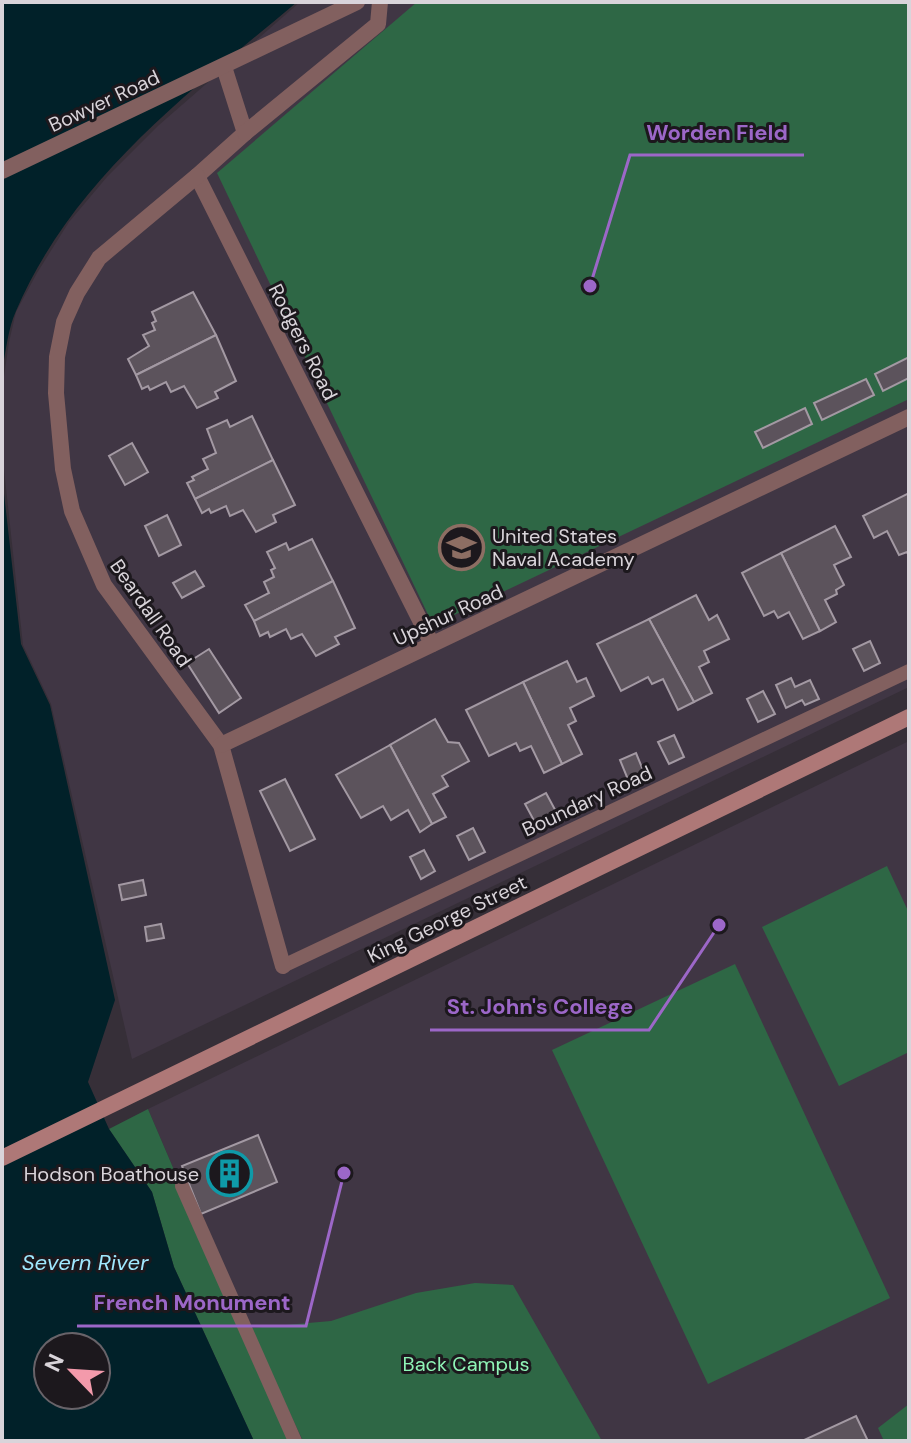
<svg xmlns="http://www.w3.org/2000/svg" width="911" height="1443" viewBox="0 0 911 1443" font-family="'DM Sans',sans-serif">
<style>
.built{fill:#403644}
.green{fill:#2e6745}
.water{fill:#012129;fill-rule:evenodd}
.building{fill:#5c535c;stroke:#a399a3;stroke-width:2}
.lines{fill:none;stroke-linecap:round;stroke-linejoin:round}
.service{stroke:#82605f;stroke-width:14}
.minor{stroke:#82605f;stroke-width:16}
.secondary{stroke:#ae7877;stroke-width:16}
.labels{text-anchor:middle;stroke-width:6;stroke-linejoin:round;paint-order:stroke}
.street-label{font-size:20px;fill:#d9d4da;stroke:#1c181d}
.poi-label{font-size:20px;fill:#d9d4da;stroke:#1c181d;text-anchor:start}
.park-label{font-size:20px;fill:#8ff4b6;stroke:#1c181d}
.water-label{font-size:22px;font-style:italic;fill:#a0e8fe;stroke:#1c181d}
.leader{fill:none;stroke:#9c67c8;stroke-width:3}
.callout-dot{fill:#9c67c8;stroke:#1c181d;stroke-width:3}
.callout-label{font-size:22px;text-anchor:middle;font-weight:bold;fill:#9c67c8;stroke:#1c181d;stroke-width:6;stroke-linejoin:round;paint-order:stroke}
</style>
<rect width="100%" height="100%" fill="#362f38"/>
<!-- built -->
<g class="built">
<polygon points="300,2 909,2 909,687 132,1059 51,704 23,645 2,451 2,390 9,342 16,312 37,273 69,222 107,177 159,125"/>
<polygon points="909,741 909,1441 290,1441 148,1109"/>
</g>
<!-- green -->
<g class="green">
<polygon points="417,2 909,2 909,399 433,625 217,173"/>
<polygon points="887,866 909,913 909,1052 839,1086 762,927"/>
<polygon points="735,964 890,1298 708,1384 552,1050"/>
<polygon points="148,1109 290,1441 254,1441 174,1267 152,1192 109,1129"/>
<polygon points="475,1283 513,1285 602,1441 303,1441 250,1328 331,1321 416,1293"/>
<polygon points="909,1404 909,1441 884,1441 878,1428"/>
</g>
<!-- water -->
<g class="water">
<path d="M2,2H297C190,92 73,178 16,311C8,328 6,351 2,370Z"/>
<path d="M2,476L21,644L50,705L115,1000L88,1082L109,1129L152,1192L174,1267L254,1441H2ZM48,1347H96V1395H48Z"/>
</g>
<!-- building -->
<g class="building">
<polygon points="193,292 216,335 136,375 128,359 149,346 143,335 155,330 152,323 156,321 152,312"/>
<polygon points="216,335 236,381 215,392 218,398 197,408 184,386 171,392 166,382 150,390 148,386 142,389 136,375"/>
<polygon points="909,357 909,378 883,391 875,374"/>
<polygon points="866,379 874,395 822,420 814,403"/>
<polygon points="805,408 812,424 763,448 755,432"/>
<polygon points="252,416 273,460 195,499 187,483 194,480 192,477 208,469 203,459 216,453 207,429 227,420 230,427"/>
<polygon points="132,443 148,472 125,485 109,456"/>
<polygon points="273,460 295,505 273,515 276,522 256,532 243,510 230,516 226,506 211,513 209,509 202,513 195,499"/>
<polygon points="909,493 909,556 907,552 899,555 887,531 874,538 863,516"/>
<polygon points="167,515 181,545 159,556 145,526"/>
<polygon points="835,526 851,557 834,565 844,585 836,590 837,594 825,600 836,622 820,631 781,553"/>
<polygon points="312,539 333,581 254,621 245,605 269,593 264,582 274,577 271,570 275,568 267,552 286,543 289,550"/>
<polygon points="781,553 820,631 803,639 789,612 778,618 774,611 764,616 742,573"/>
<polygon points="195,571 204,586 182,598 173,583"/>
<polygon points="333,581 355,628 335,637 339,644 316,656 302,634 291,639 286,629 270,637 268,632 260,636 254,621"/>
<polygon points="696,595 709,620 717,615 729,639 704,651 709,662 699,667 712,693 694,702 649,619"/>
<polygon points="649,619 694,702 678,710 663,679 652,684 648,677 621,691 597,644"/>
<polygon points="870,641 880,663 864,671 853,649"/>
<polygon points="209,649 241,698 219,713 187,663"/>
<polygon points="567,661 577,682 586,678 594,696 570,708 576,721 568,725 582,754 562,764 523,682"/>
<polygon points="791,678 795,687 810,680 819,699 805,705 802,700 786,708 776,685"/>
<polygon points="523,682 562,764 544,773 531,746 520,751 516,743 489,756 466,710"/>
<polygon points="763,691 775,714 758,722 747,699"/>
<polygon points="435,719 448,742 459,743 469,761 442,776 448,786 433,794 446,817 432,824 390,745"/>
<polygon points="674,735 684,757 669,764 658,742"/>
<polygon points="390,745 432,824 420,832 408,810 391,820 383,806 361,818 336,775"/>
<polygon points="636,753 645,775 629,782 620,760"/>
<polygon points="285,779 315,839 290,851 260,791"/>
<polygon points="546,793 559,817 538,828 525,804"/>
<polygon points="473,828 485,852 469,860 457,836"/>
<polygon points="424,850 435,871 421,879 410,857"/>
<polygon points="143,880 146,895 122,900 119,885"/>
<polygon points="161,924 164,938 147,941 145,927"/>
<polygon points="258,1135 277,1182 201,1214 182,1166"/>
<polygon points="856,1416 868,1441 805,1441 804,1440"/>
</g>
<g class="lines">
<!-- service -->
<g class="service">
<polyline points="283,966 909,671"/>
<polyline points="182,1186 295,1441"/>
</g>
<!-- minor -->
<g class="minor">
<polyline points="224,67 245,133 197,176 432,644"/>
<polyline points="245,133 378,24 380,2"/>
<polyline points="2,171 357,2"/>
<polyline points="197,176 99,258 77,293 64,322 57,357 56,393 63,469 72,511 104,585 221,745 283,966"/>
<polyline points="221,745 909,417"/>
</g>
<!-- secondary -->
<polyline class="secondary" points="2,1158 909,717"/>
</g>
<!-- icons -->
<defs>
<symbol id="university-ring" viewBox="-11 -11 22 22"><circle r="9.5" fill="#1c181d" stroke="#8d6e63" stroke-width="1.5"/><path d="M0-5L7-2L0 1L-7-2ZM-4 1L0 2.5L4 1V4Q0 6-4 4Z" fill="#8d6e63"/></symbol>
<symbol id="building-ring" viewBox="-11 -11 22 22"><circle r="9.5" fill="#1c181d" stroke="#0f9aa8" stroke-width="1.5"/><path d="M-4-6H4V6H1V3H-1V6H-4ZM-2.5-4.3h1.7v1.8h-1.7ZM.8-4.3h1.7v1.8H.8ZM-2.5-1h1.7V.8h-1.7ZM.8-1h1.7V.8H.8Z" fill="#0f9aa8"/></symbol>
</defs>
<g fill-rule="evenodd">
<use href="#university-ring" x="436" y="522" width="51" height="51"/>
<use href="#building-ring" x="204" y="1148" width="51" height="51"/>
</g>
<g class="labels">
<!-- street labels -->
<g class="street-label">
<text transform="translate(104 101) rotate(-25)" y="7">Bowyer Road</text>
<text transform="translate(303 342) rotate(63)" y="7">Rodgers Road</text>
<text transform="translate(151 613) rotate(55)" y="7">Beardall Road</text>
<text transform="translate(448 615) rotate(-25)" y="7">Upshur Road</text>
<text transform="translate(587 801) rotate(-25)" y="7">Boundary Road</text>
<text transform="translate(447 919) rotate(-26)" y="7">King George Street</text>
</g>
<!-- poi labels -->
<g class="poi-label">
<text x="492" y="543">United States<tspan x="492" dy="23">Naval Academy</tspan></text>
<text x="199" y="1181" text-anchor="end">Hodson Boathouse</text>
</g>
<!-- park labels -->
<g class="park-label">
<text x="466" y="1371">Back Campus</text>
</g>
<!-- water labels -->
<g class="water-label">
<text x="85" y="1270">Severn River</text>
</g>
</g>
<!-- callouts -->
<path class="leader" d="M590 286L630 155H804M719 925L649 1030H430M344 1173L306 1326H77"/>
<g class="callout-dot">
<circle cx="590" cy="286" r="8"/>
<circle cx="719" cy="925" r="8"/>
<circle cx="344" cy="1173" r="8"/>
</g>
<g class="callout-label">
<text x="717" y="140">Worden Field</text>
<text x="540" y="1014">St. John's College</text>
<text x="192" y="1310">French Monument</text>
</g>
<!-- border -->
<rect width="911" height="1443" fill="none" stroke="#d9d4da" stroke-width="8"/>
<!-- north arrow -->
<g transform="translate(72 1371) rotate(295)"><circle r="38" fill="#1c181d" stroke="#686369" stroke-width="2"/>
<path d="M0-6L14 30L0 20L-14 30Z" fill="#f39aab"/>
<text y="-12" font-size="22" font-weight="bold" text-anchor="middle" fill="#d9d4da">N</text>
</g>
</svg>
